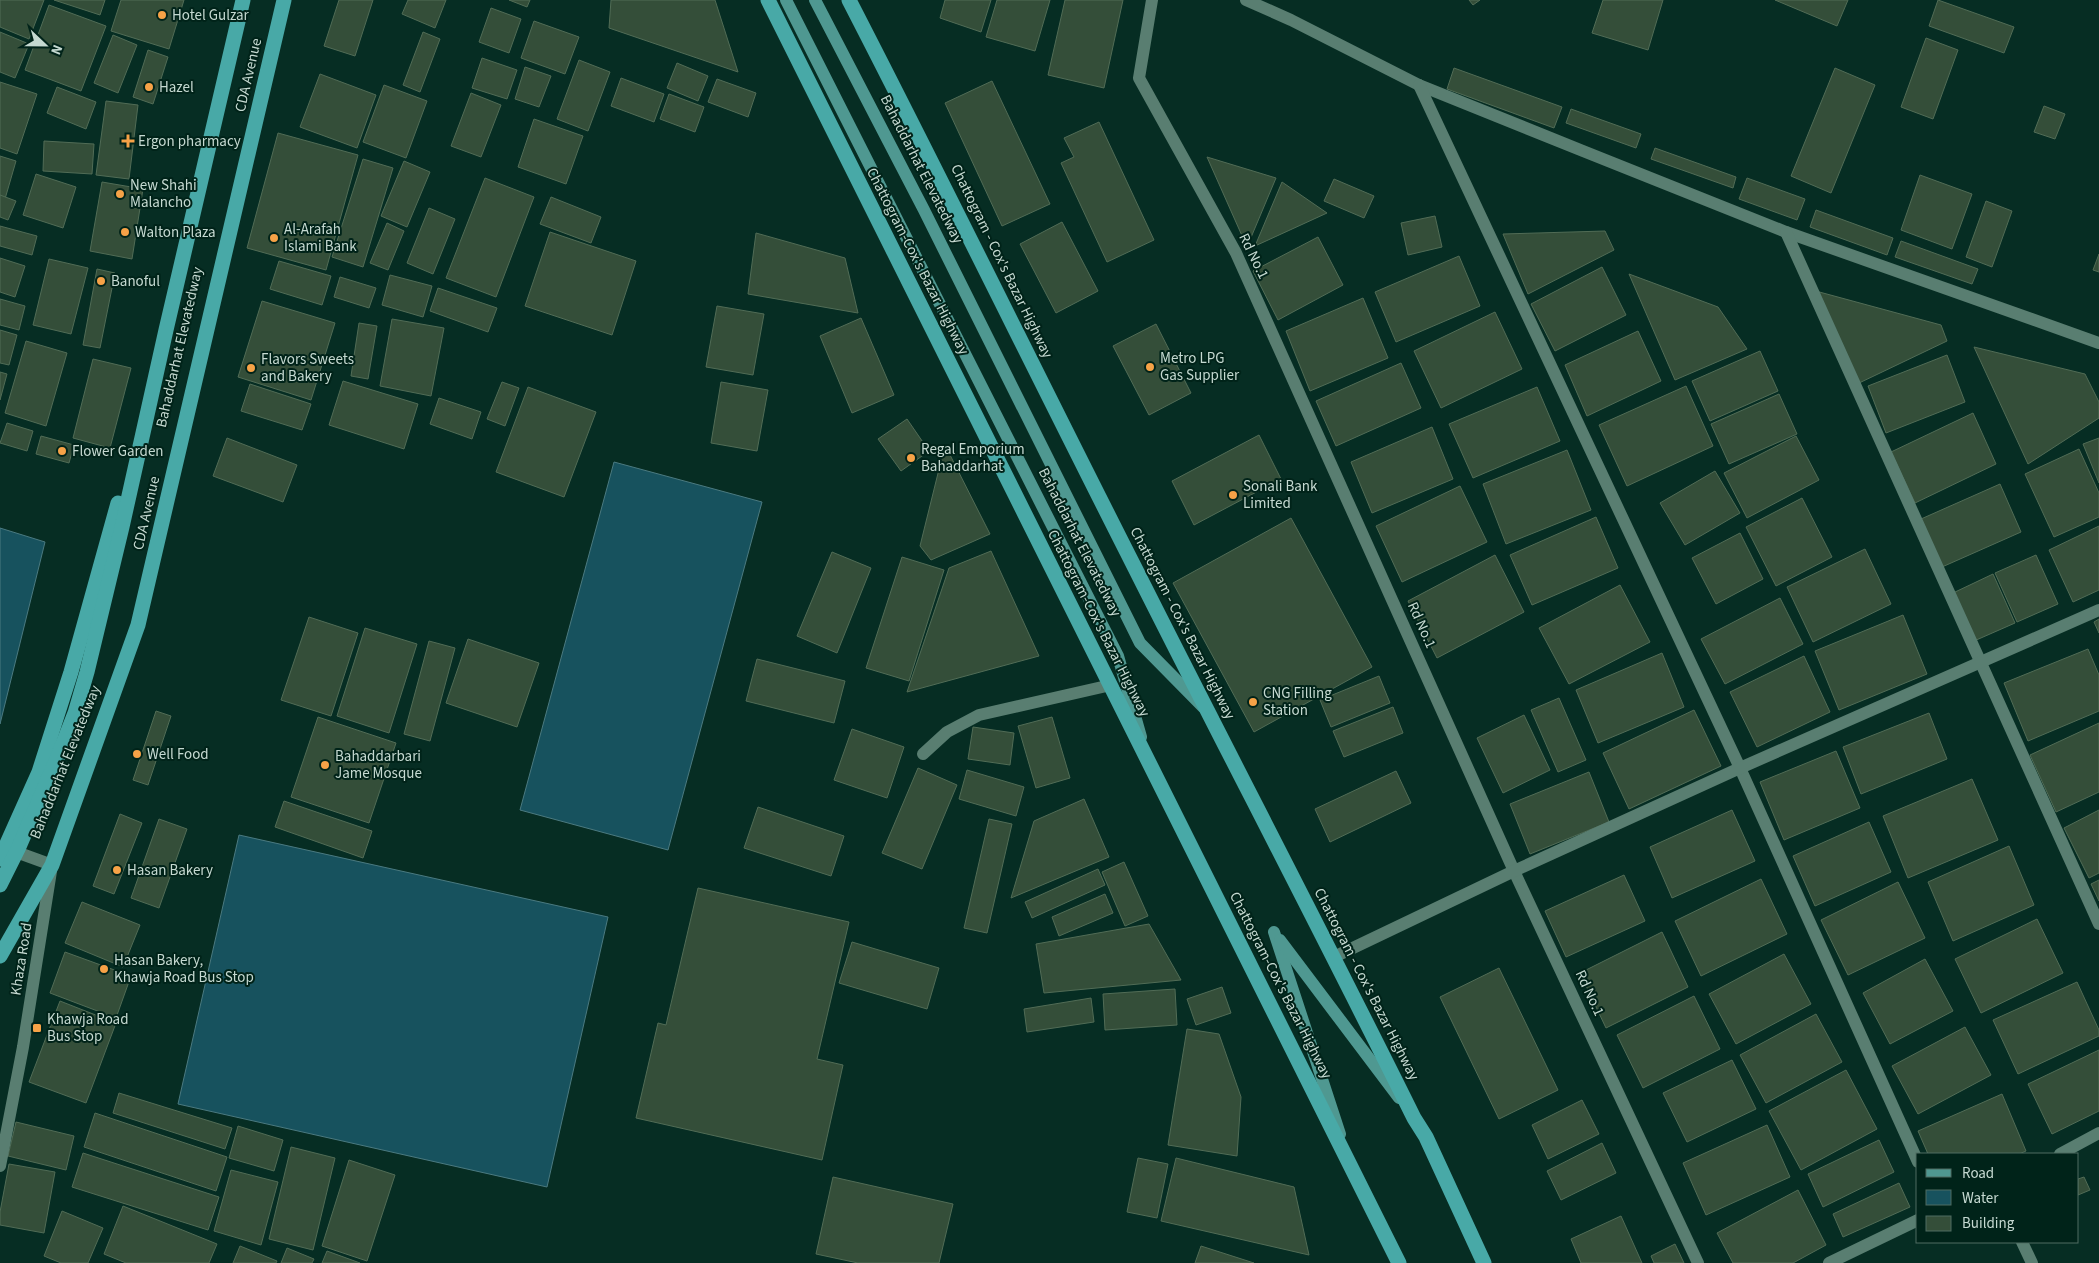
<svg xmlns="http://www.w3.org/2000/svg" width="2099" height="1263" viewBox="0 0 2099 1263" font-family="'Source Sans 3',sans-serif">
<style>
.water{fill:#17525e;stroke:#4b7a80}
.building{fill:#344e39;stroke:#516c56}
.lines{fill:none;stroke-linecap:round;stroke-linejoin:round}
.minor{stroke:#597e71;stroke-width:12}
.major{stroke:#4f9891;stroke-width:12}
.highway{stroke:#48a9a7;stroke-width:15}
.poi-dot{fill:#f6a247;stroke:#002319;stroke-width:2}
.labels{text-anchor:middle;stroke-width:4;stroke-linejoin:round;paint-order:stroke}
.poi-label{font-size:15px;fill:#c5d9d1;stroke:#002319;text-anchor:start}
.street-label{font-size:15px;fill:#c5d9d1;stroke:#002319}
</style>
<rect width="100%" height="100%" fill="#062d23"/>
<!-- water -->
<g class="water">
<polygon points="614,462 762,502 668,850 520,810"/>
<polygon points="0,528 45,542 0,724"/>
<polygon points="239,835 608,917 547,1187 178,1104"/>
</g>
<!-- building -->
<g class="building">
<polygon points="0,0 44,0 29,39 0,27"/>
<polygon points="54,0 105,0 100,15"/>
<polygon points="121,0 184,0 169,49 111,31"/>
<polygon points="339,0 373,0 355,56 324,46"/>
<polygon points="408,0 446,0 435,28 402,14"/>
<polygon points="509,0 530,0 527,7"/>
<polygon points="611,0 715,0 738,72 609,28"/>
<polygon points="945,0 991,0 981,32 940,18"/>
<polygon points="997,0 1050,0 1035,51 986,37"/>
<polygon points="1065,0 1123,0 1104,88 1048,75"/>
<polygon points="1469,0 1480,0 1473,5"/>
<polygon points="1603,0 1663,0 1648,50 1592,33"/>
<polygon points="1775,0 1848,0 1837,26"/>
<polygon points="1938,0 2014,27 2004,53 1929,26"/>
<polygon points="49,5 106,26 81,91 25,70"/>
<polygon points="491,8 521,19 509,53 479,42"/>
<polygon points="534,21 579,37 565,74 521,58"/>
<polygon points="0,32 29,44 15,78 0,72"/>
<polygon points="423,32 440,39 420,92 403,85"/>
<polygon points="113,35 137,45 118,93 94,83"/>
<polygon points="1926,38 1958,50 1933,119 1901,107"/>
<polygon points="148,50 168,57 153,104 133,97"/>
<polygon points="482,58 517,70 507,99 472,88"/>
<polygon points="579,60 610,72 588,131 557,119"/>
<polygon points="677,63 708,76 698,101 667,88"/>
<polygon points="525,67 551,76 539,107 515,99"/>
<polygon points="1454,68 1562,107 1554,128 1447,89"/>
<polygon points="1835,68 1875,85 1831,193 1791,176"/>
<polygon points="320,74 376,95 357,148 300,127"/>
<polygon points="621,78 664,94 654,122 611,106"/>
<polygon points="717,79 756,93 748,117 708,102"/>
<polygon points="992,81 1050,204 1002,226 945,103"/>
<polygon points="0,82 37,94 17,154 0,148"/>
<polygon points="384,85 427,101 406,158 363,142"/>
<polygon points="57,87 96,102 86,129 47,113"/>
<polygon points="471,93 501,105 481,157 451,146"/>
<polygon points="669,94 704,107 695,132 660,119"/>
<polygon points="106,101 138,105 129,179 96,175"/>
<polygon points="2044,106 2065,114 2055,139 2034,132"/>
<polygon points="1571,109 1641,134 1636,148 1566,123"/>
<polygon points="534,119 583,136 566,184 518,167"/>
<polygon points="1099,122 1154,240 1107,262 1061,163 1074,157 1064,138"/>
<polygon points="278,133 358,155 326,270 247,248"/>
<polygon points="44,141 94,144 92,174 43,171"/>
<polygon points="1655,148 1736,177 1733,188 1651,159"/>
<polygon points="0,156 16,161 5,199 0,197"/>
<polygon points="1207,157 1276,178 1247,247"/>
<polygon points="363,159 393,168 363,267 332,257"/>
<polygon points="404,161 430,172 407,227 381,216"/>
<polygon points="36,174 76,187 63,228 23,215"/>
<polygon points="1920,175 1972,194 1952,249 1901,230"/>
<polygon points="485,178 534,197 496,297 446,278"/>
<polygon points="1747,178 1805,199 1797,220 1739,199"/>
<polygon points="1334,179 1374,196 1364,218 1324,201"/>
<polygon points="102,182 143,189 132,259 90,251"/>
<polygon points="1282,182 1327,213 1255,246"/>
<polygon points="0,195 16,201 8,220 0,217"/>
<polygon points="551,197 601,217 591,243 540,224"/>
<polygon points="1986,201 2012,211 1992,267 1966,257"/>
<polygon points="429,208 455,219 433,274 407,263"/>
<polygon points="1816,210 1893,238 1887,255 1810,227"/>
<polygon points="1435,216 1442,247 1408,255 1401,223"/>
<polygon points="1062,222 1098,291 1056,313 1020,244"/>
<polygon points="387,223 404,231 388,270 370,263"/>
<polygon points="0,226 37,236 32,255 0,246"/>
<polygon points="1605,231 1614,250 1528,294 1503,234"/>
<polygon points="550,232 636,261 612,335 525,306"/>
<polygon points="756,233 845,258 858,313 748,294"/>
<polygon points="1318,237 1343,285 1278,320 1253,271"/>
<polygon points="1901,241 1978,269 1972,284 1895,257"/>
<polygon points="2099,254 2099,272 2093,270"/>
<polygon points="1459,256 1480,306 1396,342 1375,292"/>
<polygon points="0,258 25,266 15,297 0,292"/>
<polygon points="49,259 88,268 71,334 33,325"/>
<polygon points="279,261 331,276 322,305 270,289"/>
<polygon points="1602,267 1626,315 1555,351 1531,304"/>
<polygon points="97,269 115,273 100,348 83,345"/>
<polygon points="1629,274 1718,307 1747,349 1675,380"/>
<polygon points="390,275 432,286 423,317 382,305"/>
<polygon points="340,277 376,288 369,308 334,297"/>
<polygon points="438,288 497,308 488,332 430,311"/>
<polygon points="1812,290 1941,325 1947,341 1857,384"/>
<polygon points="1363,298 1388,358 1310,391 1286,331"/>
<polygon points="0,299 25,306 19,330 0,325"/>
<polygon points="262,301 335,323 311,400 238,377"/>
<polygon points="717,306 764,314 753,375 706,367"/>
<polygon points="1495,312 1522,369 1441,408 1414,351"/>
<polygon points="861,318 894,395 852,413 820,336"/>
<polygon points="392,319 444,328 431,396 380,386"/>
<polygon points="359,323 377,326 368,379 351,376"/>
<polygon points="1156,324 1191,393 1149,415 1113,346"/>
<polygon points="0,330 17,335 9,365 0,363"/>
<polygon points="1638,331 1661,381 1587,416 1565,365"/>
<polygon points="26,341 67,353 46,426 5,413"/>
<polygon points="1974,347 2085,374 2099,402 2099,418 2028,464"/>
<polygon points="1760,351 1778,391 1710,421 1692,381"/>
<polygon points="1947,355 1965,402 1886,433 1868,386"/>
<polygon points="93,359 131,368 110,448 73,438"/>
<polygon points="1401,363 1421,408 1336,446 1316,401"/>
<polygon points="0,372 7,374 0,400"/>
<polygon points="343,381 418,404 404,449 329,425"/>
<polygon points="502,382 519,388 505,426 487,419"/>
<polygon points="721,382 768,390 757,451 711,443"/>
<polygon points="250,384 311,404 302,430 241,411"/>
<polygon points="1686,386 1713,446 1627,486 1599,425"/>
<polygon points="528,387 596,412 564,497 496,472"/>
<polygon points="1537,387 1560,441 1473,478 1449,424"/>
<polygon points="1779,394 1797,434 1729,464 1711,424"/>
<polygon points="439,398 481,412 472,439 430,424"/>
<polygon points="1973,413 1996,464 1915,503 1891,452"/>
<polygon points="907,419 929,451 901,471 878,439"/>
<polygon points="7,423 33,431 27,451 0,443"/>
<polygon points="1432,427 1453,479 1372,513 1351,462"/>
<polygon points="1259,435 1281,479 1194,525 1172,481"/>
<polygon points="41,436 74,445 69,463 36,454"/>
<polygon points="1796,436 1819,480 1747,518 1724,473"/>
<polygon points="227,438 297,465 283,502 213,476"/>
<polygon points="2099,438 2099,483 2083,444"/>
<polygon points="945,445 990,534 931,560 920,546"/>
<polygon points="2079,449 2099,493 2099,517 2054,537 2025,474"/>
<polygon points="1567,450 1591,510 1506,544 1483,484"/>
<polygon points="1715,471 1740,513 1685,545 1660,503"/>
<polygon points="2000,484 2021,532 1942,567 1921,519"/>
<polygon points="1460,486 1487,542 1402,582 1376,526"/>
<polygon points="1802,498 1832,557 1776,586 1746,527"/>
<polygon points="1596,517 1618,568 1532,605 1510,555"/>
<polygon points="1291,518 1372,667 1254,732 1173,583"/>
<polygon points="2099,526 2099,590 2073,602 2049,550"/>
<polygon points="1740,533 1763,579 1716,604 1692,558"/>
<polygon points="1865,549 1891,604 1813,642 1787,587"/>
<polygon points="991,551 1039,656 907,692 949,568"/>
<polygon points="832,552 871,568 837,653 797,636"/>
<polygon points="1495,555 1524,612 1437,658 1408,601"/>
<polygon points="2036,555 2058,604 2017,622 1995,573"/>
<polygon points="902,557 944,570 909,681 866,668"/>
<polygon points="1993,574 2015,623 1974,641 1953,593"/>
<polygon points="1620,585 1650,642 1569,684 1539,628"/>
<polygon points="1780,598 1803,644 1725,684 1701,639"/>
<polygon points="1903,615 1927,674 1839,710 1815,651"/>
<polygon points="309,617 358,633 331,716 281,700"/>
<polygon points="2099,619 2099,633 2094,622"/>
<polygon points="365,628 417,644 389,733 337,716"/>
<polygon points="468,639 539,663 517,727 446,703"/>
<polygon points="429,641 455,648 430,741 404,734"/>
<polygon points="2088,649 2099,675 2099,711 2028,741 2004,683"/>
<polygon points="1662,653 1684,707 1598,743 1576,690"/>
<polygon points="1804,656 1830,712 1757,747 1730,692"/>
<polygon points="757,659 845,681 834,723 746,701"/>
<polygon points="1379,676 1390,703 1331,727 1320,700"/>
<polygon points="1559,698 1586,760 1558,772 1531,710"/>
<polygon points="1393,707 1403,733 1344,757 1333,731"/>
<polygon points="1694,710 1721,766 1629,809 1603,753"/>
<polygon points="156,711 171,716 148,785 133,780"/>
<polygon points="1929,713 1947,759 1861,794 1843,747"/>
<polygon points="1524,715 1550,770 1503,793 1477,738"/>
<polygon points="318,717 396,743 369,823 291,797"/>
<polygon points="1052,717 1070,778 1036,788 1018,726"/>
<polygon points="2099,723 2099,792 2056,812 2030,755"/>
<polygon points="973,727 1014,733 1010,765 968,759"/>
<polygon points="852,729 904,747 887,798 834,780"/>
<polygon points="1836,751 1860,808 1784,840 1760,782"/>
<polygon points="918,768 957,785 922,869 882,853"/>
<polygon points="967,770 1024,787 1016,816 959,799"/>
<polygon points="1396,771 1411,803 1330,842 1315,809"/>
<polygon points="1589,772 1609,822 1530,854 1510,804"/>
<polygon points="1972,779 1998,840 1908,878 1883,816"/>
<polygon points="1084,799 1109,857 1011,898 1034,821"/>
<polygon points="284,801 372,831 363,858 275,827"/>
<polygon points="758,807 844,836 831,876 744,848"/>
<polygon points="1732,810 1755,861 1672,898 1650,847"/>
<polygon points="2099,810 2099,873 2089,878 2064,828"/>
<polygon points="120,814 142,823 114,894 93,886"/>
<polygon points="159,819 187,829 159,908 131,898"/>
<polygon points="989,819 1012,824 987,933 964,928"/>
<polygon points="1869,822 1891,872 1815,906 1793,856"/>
<polygon points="2009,846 2034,905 1953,941 1928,882"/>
<polygon points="1124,862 1148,916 1125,926 1102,872"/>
<polygon points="1098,869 1105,885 1032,918 1025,902"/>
<polygon points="1624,875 1645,921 1566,957 1545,911"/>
<polygon points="1761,879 1787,934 1701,976 1675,921"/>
<polygon points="2099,880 2099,901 2091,884"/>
<polygon points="1898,882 1925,938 1848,975 1821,920"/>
<polygon points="698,888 849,922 817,1059 843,1065 822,1160 636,1118 658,1023 666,1025"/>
<polygon points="1105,894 1113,913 1059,936 1052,917"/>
<polygon points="82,902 140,925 123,967 65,943"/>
<polygon points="2037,919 2063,973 1981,1013 1955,959"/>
<polygon points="1149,924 1181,980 1044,993 1036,944"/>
<polygon points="1662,932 1688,987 1606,1028 1580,973"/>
<polygon points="852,942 939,968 927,1009 839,983"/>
<polygon points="65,952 131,976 116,1018 50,993"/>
<polygon points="1784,954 1811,1004 1736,1044 1709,994"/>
<polygon points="1925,959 1953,1011 1890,1044 1863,993"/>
<polygon points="1499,968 1558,1090 1499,1119 1440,997"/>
<polygon points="2077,982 2099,1030 2099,1036 2018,1074 1993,1020"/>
<polygon points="1222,987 1231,1013 1196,1025 1187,999"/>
<polygon points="1175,989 1177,1025 1105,1030 1103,994"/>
<polygon points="1694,996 1720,1049 1643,1088 1617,1035"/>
<polygon points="1091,998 1094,1022 1027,1032 1024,1009"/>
<polygon points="60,1001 116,1023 86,1103 29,1082"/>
<polygon points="1816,1014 1842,1062 1766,1103 1740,1055"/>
<polygon points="1965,1027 1991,1075 1918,1114 1892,1066"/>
<polygon points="1187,1029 1219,1034 1241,1097 1237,1156 1168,1145"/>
<polygon points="2099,1050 2099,1111 2052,1134 2028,1084"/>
<polygon points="1732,1060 1756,1109 1687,1142 1663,1093"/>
<polygon points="1846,1070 1877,1129 1801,1170 1769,1111"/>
<polygon points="119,1093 232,1128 225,1149 113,1113"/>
<polygon points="2002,1094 2026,1151 2019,1154 1928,1154 1918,1131"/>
<polygon points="1582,1100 1599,1134 1548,1159 1532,1125"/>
<polygon points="95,1113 227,1157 216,1191 84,1147"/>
<polygon points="16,1122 74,1136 66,1170 8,1156"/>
<polygon points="1767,1125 1790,1177 1706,1215 1683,1163"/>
<polygon points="238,1126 283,1140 274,1171 229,1158"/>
<polygon points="1879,1140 1894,1172 1823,1207 1808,1174"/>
<polygon points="1602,1143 1616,1173 1561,1200 1547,1171"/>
<polygon points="291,1147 335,1158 313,1250 269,1239"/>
<polygon points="83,1153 219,1197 208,1230 72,1187"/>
<polygon points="1138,1158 1168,1164 1157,1218 1127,1212"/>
<polygon points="1176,1158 1294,1187 1309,1255 1161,1221"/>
<polygon points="349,1160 395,1175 367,1261 322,1246"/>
<polygon points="9,1164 55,1172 44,1233 0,1225 0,1212"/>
<polygon points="231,1170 278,1182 261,1245 214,1231"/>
<polygon points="833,1177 953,1204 939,1263 858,1263 816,1254"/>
<polygon points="2084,1177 2090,1190 2078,1195 2078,1179"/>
<polygon points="1899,1183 1910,1207 1843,1237 1833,1214"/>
<polygon points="1798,1190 1826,1245 1793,1263 1733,1263 1717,1233"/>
<polygon points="123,1206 217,1244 209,1263 126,1263 104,1254"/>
<polygon points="62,1211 103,1228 88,1263 61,1263 44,1256"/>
<polygon points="1621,1216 1642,1263 1581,1263 1571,1239"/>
<polygon points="1675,1244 1684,1263 1654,1263 1651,1256"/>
<polygon points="240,1246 277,1261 276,1263 233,1263"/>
<polygon points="1201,1246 1254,1263 1195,1263"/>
<polygon points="287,1248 314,1259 312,1263 281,1263"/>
<polygon points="327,1251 360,1263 322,1263"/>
</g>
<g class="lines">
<!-- minor -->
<g class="minor">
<polyline points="1152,0 1139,78 1236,253 1514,871 1698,1263"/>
<polyline points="1246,0 1291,20 1419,85 1583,151 1786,232 2099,343"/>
<polyline points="1419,85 1740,768 1918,1162"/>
<polyline points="1786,232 2099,924"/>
<polyline points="923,754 947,732 979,715 1111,685"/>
<polyline points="1334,957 1514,871 1740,768 2099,610"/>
<polyline points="2060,1154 2099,1133"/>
<polyline points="0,1166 23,1047 52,865 8,849"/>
<polyline points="2022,1242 2032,1263"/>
<polyline points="1829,1263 1918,1220"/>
</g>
<!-- major -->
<g class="major">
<polyline points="786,0 1118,656 1141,737"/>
<polyline points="815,0 924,210 1140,643 1203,707"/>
<polyline points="1274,932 1340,1134"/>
<polyline points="1280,940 1399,1098"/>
</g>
<!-- highway -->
<g class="highway">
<polyline points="768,0 1399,1263"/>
<path d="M849,0C946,188 1039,379 1135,568C1227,751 1323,934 1414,1118L1426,1137L1484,1263"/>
<polyline points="0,859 39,772 71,672 118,503"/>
<polyline points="0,885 18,849 59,754 75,713 87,672 122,527 166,330 243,0"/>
<polyline points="0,956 52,865 138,625 284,0"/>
</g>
</g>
<!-- markers -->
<g class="poi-dot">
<circle cx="162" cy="15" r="5"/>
<circle cx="149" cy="87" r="5"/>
<path d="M125.5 133.5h5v5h5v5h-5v5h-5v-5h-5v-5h5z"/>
<circle cx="120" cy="194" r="5"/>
<circle cx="125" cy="232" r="5"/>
<circle cx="274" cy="238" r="5"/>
<circle cx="101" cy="281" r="5"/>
<circle cx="1150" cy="367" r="5"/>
<circle cx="251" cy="368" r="5"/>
<circle cx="62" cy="451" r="5"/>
<circle cx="911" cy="458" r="5"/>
<circle cx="1233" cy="495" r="5"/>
<circle cx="1253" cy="702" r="5"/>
<circle cx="137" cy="754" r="5"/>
<circle cx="325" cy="765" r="5"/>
<circle cx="117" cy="870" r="5"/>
<circle cx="104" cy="969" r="5"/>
<rect x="32" y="1023" width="10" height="10" rx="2.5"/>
</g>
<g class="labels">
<!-- poi labels -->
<g class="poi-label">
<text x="172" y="20">Hotel Gulzar</text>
<text x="159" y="92">Hazel</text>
<text x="138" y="146">Ergon pharmacy</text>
<text x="130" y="190">New Shahi<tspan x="130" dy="17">Malancho</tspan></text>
<text x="284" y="234">Al-Arafah<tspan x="284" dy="17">Islami Bank</tspan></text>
<text x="135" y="237">Walton Plaza</text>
<text x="111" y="286">Banoful</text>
<text x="1160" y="363">Metro LPG<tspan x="1160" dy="17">Gas Supplier</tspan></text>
<text x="261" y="364">Flavors Sweets<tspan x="261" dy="17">and Bakery</tspan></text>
<text x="921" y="454">Regal Emporium<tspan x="921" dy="17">Bahaddarhat</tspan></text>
<text x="72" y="456">Flower Garden</text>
<text x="1243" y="491">Sonali Bank<tspan x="1243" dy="17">Limited</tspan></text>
<text x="1263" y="698">CNG Filling<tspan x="1263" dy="17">Station</tspan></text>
<text x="147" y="759">Well Food</text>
<text x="335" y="761">Bahaddarbari<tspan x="335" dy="17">Jame Mosque</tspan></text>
<text x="127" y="875">Hasan Bakery</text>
<text x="114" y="965">Hasan Bakery,<tspan x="114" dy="17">Khawja Road Bus Stop</tspan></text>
<text x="47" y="1024">Khawja Road<tspan x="47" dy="17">Bus Stop</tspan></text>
</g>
<!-- street labels -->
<g class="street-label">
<text transform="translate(248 75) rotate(-77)" y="5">CDA Avenue</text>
<text transform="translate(922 169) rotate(63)" y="5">Bahaddarhat Elevatedway</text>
<text transform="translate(1254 256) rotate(64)" y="5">Rd No.1</text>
<text transform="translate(918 261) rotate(63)" y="5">Chattogram-Cox's Bazar Highway</text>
<text transform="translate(1002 261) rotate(64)" y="5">Chattogram - Cox's Bazar Highway</text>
<text transform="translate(179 347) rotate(-77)" y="5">Bahaddarhat Elevatedway</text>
<text transform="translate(146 513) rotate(-77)" y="5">CDA Avenue</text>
<text transform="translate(1080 542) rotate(63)" y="5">Bahaddarhat Elevatedway</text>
<text transform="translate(1099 623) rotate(63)" y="5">Chattogram-Cox's Bazar Highway</text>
<text transform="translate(1183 623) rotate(63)" y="5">Chattogram - Cox's Bazar Highway</text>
<text transform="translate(1422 625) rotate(66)" y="5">Rd No.1</text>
<text transform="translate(65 762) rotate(-68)" y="5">Bahaddarhat Elevatedway</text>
<text transform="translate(21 959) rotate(-81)" y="5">Khaza Road</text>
<text transform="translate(1367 984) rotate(63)" y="5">Chattogram - Cox's Bazar Highway</text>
<text transform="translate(1281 985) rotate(63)" y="5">Chattogram-Cox's Bazar Highway</text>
<text transform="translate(1590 993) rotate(65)" y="5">Rd No.1</text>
</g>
</g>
<!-- legend -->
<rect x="1916" y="1153" width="162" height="90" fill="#002319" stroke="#4f6c63"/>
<rect x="1926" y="1169" width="25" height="8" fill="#4f9891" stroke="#4f6c63"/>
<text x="1962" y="1178" font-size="15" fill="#c5d9d1">Road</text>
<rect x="1926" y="1190" width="25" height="15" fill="#17525e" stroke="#4f6c63"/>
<text x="1962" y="1203" font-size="15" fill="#c5d9d1">Water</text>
<rect x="1926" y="1216" width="25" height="15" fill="#344e39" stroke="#4f6c63"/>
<text x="1962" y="1228" font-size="15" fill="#c5d9d1">Building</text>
<!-- north arrow -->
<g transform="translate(45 45) rotate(112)" stroke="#002319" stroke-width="4" paint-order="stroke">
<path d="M0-4L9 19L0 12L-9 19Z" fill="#c5d9d1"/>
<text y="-8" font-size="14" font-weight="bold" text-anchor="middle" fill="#c5d9d1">N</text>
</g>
</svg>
